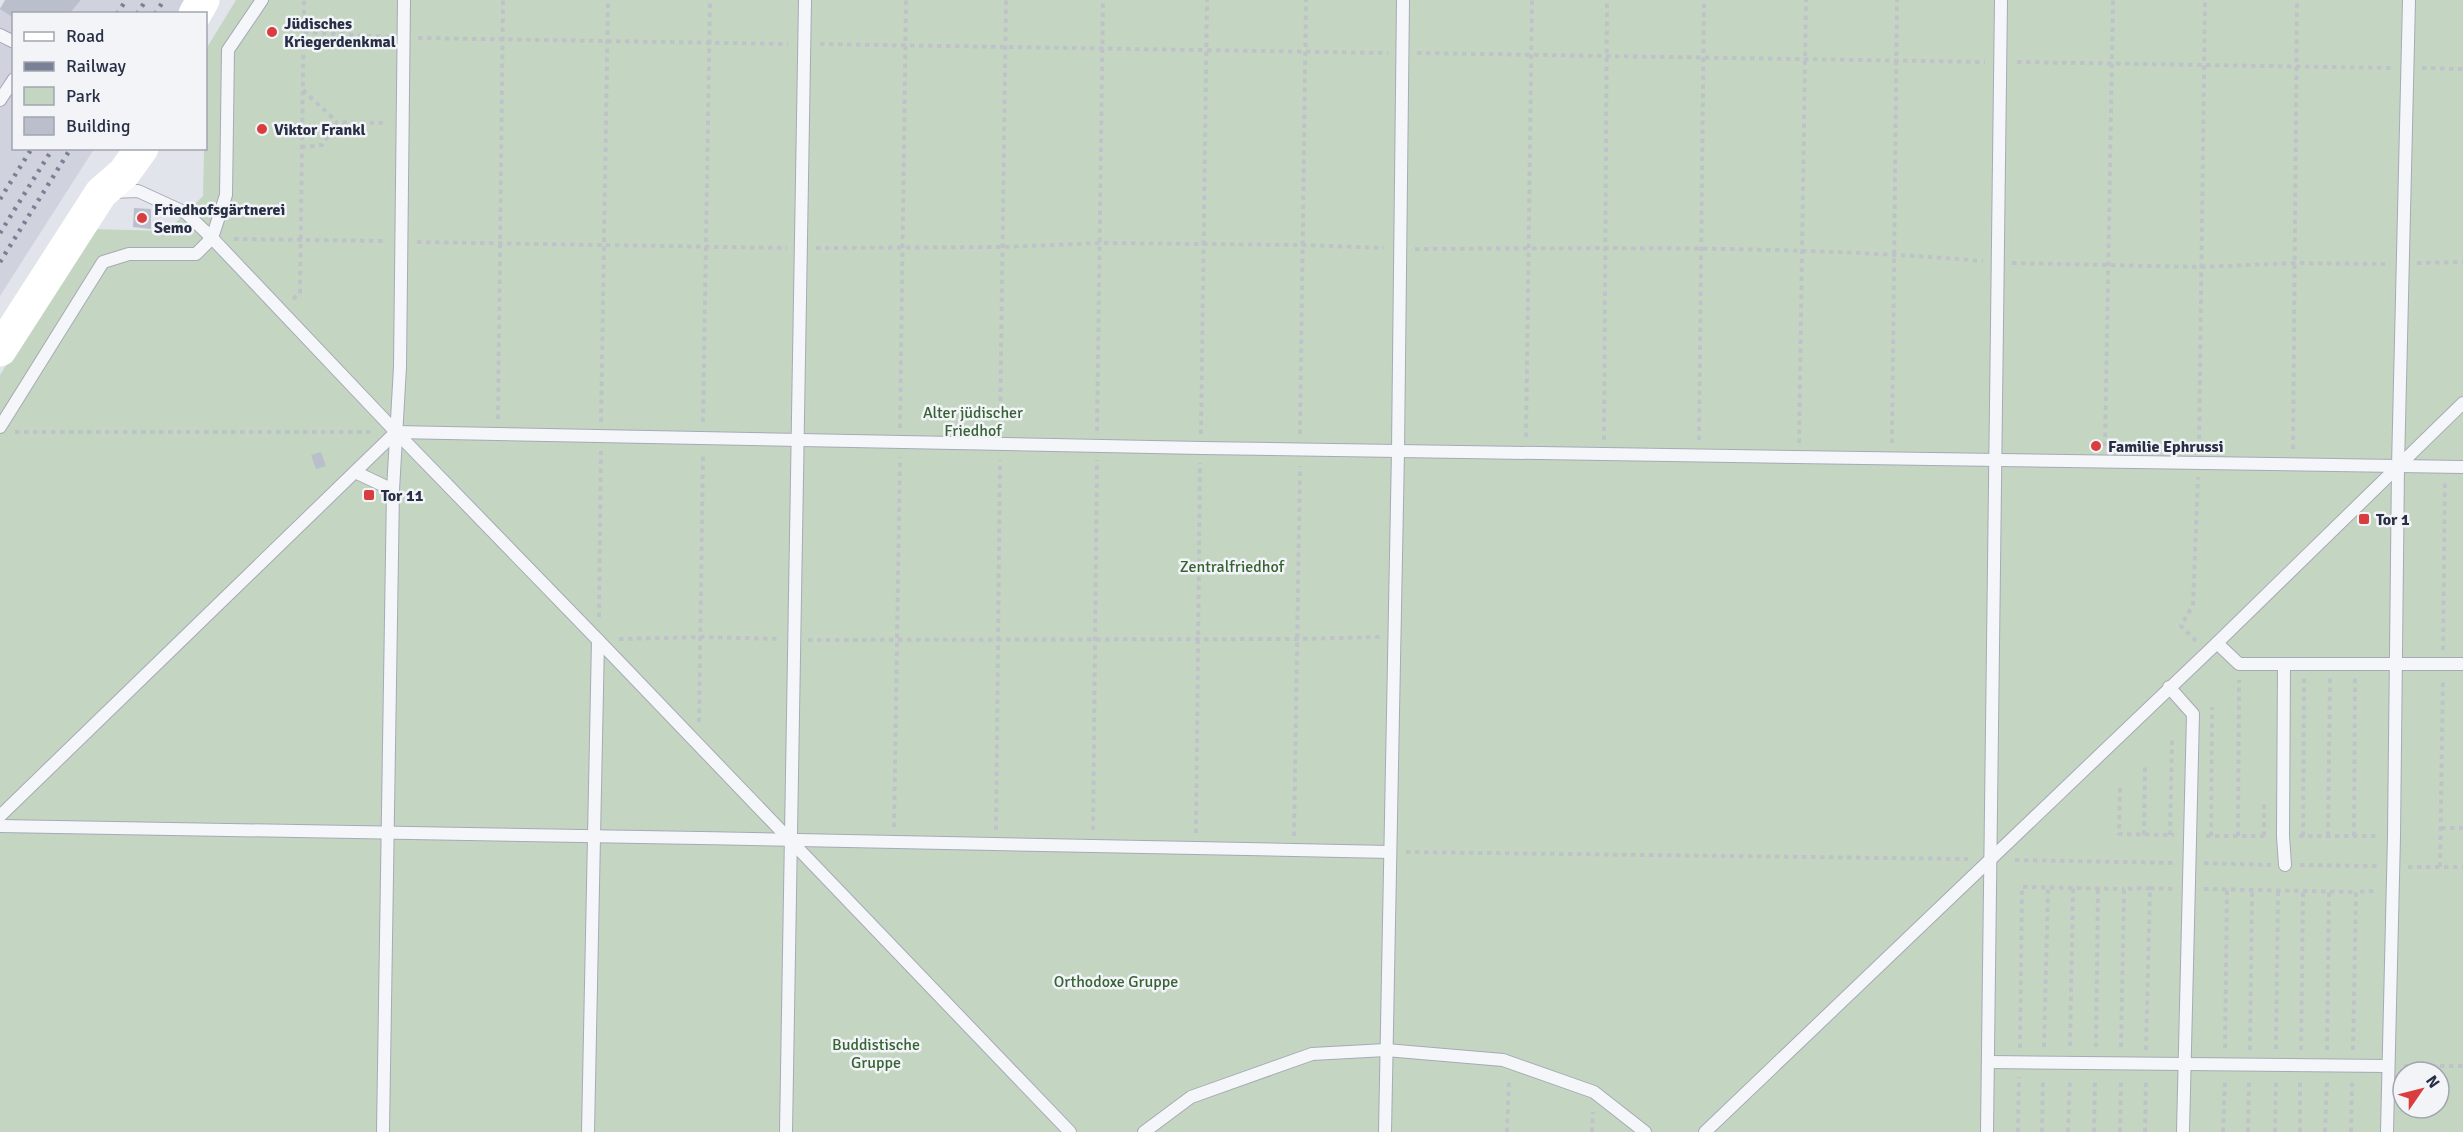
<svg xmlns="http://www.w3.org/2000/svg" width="2463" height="1132" viewBox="0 0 2463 1132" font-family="Signika,sans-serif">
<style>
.built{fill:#d0d3de}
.green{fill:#c4d6c2;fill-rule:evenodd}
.building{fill:#bbbfcc}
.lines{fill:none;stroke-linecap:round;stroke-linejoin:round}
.lane-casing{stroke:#a6aab6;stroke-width:14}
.path{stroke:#c0c2ca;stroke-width:4;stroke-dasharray:4.5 4.5;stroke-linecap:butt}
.lane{stroke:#f5f6f9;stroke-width:12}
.secondary{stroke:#fff;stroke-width:33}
.rail{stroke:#7a8096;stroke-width:4.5;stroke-dasharray:3 6;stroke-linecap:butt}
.poi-dot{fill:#da3d3f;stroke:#f2f4f8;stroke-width:2}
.labels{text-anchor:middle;stroke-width:5;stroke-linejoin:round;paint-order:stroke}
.poi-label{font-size:16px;font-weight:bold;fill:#282f45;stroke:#f2f4f8;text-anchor:start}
.park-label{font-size:16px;fill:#366234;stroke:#f2f4f8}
</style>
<rect width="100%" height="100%" fill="#e2e4eb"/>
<!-- built -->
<g class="built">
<polygon points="81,0 188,0 180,13 69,14"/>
<polygon points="0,7 13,17 14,148 94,149 0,296"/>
</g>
<!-- green -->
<path class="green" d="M236,0H2463V1132H0V375L90,229L167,231L203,196L204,149L206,148V49ZM2403,1072H2439V1108H2403Z"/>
<!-- building -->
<g class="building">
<polygon points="5,0 81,0 69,14 14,14 14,18 0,9"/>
<polygon points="134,208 151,209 151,229 133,227"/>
<polygon points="321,452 326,466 316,469 311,455"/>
</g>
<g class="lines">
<defs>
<g id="lane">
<polyline points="0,35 14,42"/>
<polyline points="0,100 14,79"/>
<polyline points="111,192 138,191 186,213 212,238 396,432 598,640 1070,1132"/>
<polyline points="0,427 103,262 129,254 196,254 212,238 226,195 228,50 262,0"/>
<polyline points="355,472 393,490"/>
<polyline points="2217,643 2239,664 2463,664"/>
<polyline points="2284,664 2283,836 2285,865"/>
<polyline points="2169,687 2193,714 2183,1132"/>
<polyline points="0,816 396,432 1201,448 2463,467"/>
<path d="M0,826C463,832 927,843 1390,852"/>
<polyline points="1988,1062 2388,1066"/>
<polyline points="383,1132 393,490 400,367 404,0"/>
<polyline points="588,1132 598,640"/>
<polyline points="786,1132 805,0"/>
<polyline points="1144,1132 1191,1097 1312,1054 1386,1050 1503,1060 1594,1092 1645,1132"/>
<polyline points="1385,1132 1398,451 1403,0"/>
<polyline points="1705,1132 2217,643 2463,403"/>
<polyline points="1987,1132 2001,0"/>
<polyline points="2387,1132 2394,836 2398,467 2409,0"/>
</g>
</defs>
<!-- lane casing -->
<use href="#lane" class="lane-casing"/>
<!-- path -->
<g class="path">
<polyline points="304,32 390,37"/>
<polyline points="418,38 788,44"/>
<polyline points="820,44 1388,53"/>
<polyline points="1417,53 1985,62"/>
<polyline points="2017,62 2393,68"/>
<polyline points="2422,68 2463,69"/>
<polyline points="303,90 337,122"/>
<polyline points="301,147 322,145 337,122 386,123"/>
<polyline points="234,239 385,241"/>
<polyline points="417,242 787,248"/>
<polyline points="816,248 1003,247 1100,243 1303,245 1384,248"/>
<path d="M1415,249C1605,248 1794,245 1983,261"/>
<polyline points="2012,263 2201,267 2295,263 2388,264"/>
<polyline points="2417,263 2463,262"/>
<polyline points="293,299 300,293 304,0"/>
<polyline points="498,419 503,0"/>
<polyline points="601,422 608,0"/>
<polyline points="703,422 710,0"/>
<polyline points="900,428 906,0"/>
<polyline points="1000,428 1006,0"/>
<polyline points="1097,431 1103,0"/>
<polyline points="15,432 371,432"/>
<polyline points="1201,434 1207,0"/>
<polyline points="1300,434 1306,0"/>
<polyline points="1526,437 1532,0"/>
<polyline points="1604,440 1607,0"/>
<polyline points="1699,440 1704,0"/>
<polyline points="1799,443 1806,0"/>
<polyline points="1892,443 1897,0"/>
<polyline points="2105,446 2113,0"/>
<polyline points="2199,448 2205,0"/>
<polyline points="2293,449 2297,0"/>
<polyline points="599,617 601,451"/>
<polyline points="619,639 701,637 780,639"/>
<polyline points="808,640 1297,639 1380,637"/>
<polyline points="2196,641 2181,626 2193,605 2198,477"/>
<polyline points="2443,650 2445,481"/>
<polyline points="699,722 703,454"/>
<polyline points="2120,788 2119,834 2174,835"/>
<polyline points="894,827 900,457"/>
<polyline points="2441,828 2463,828"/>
<polyline points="996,830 1000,460"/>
<polyline points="1093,830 1097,460"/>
<polyline points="1196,833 1200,463"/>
<polyline points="2144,835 2145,765"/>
<polyline points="2170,835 2172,740"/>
<polyline points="1294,836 1300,466"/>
<polyline points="2206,836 2267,836"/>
<polyline points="2211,836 2212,707"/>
<polyline points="2238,836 2239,680"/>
<polyline points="2264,836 2264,800"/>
<polyline points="2299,836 2378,836"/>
<polyline points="2303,836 2304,678"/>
<polyline points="2328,836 2330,678"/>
<polyline points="2354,836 2355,678"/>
<polyline points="1406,852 1968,859"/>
<polyline points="2015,860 2175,863"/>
<polyline points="2204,863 2271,865"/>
<polyline points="2300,865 2379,866"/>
<polyline points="2408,867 2463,867"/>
<polyline points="2440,867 2443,679"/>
<polyline points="2204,889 2356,892"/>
<polyline points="2070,1046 2073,888"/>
<polyline points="2044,1047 2048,888"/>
<polyline points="2096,1047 2098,889"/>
<polyline points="2121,1047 2124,889 2150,888"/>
<polyline points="2020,1048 2022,887 2124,889"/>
<polyline points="2225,1048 2227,890"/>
<polyline points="2276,1049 2278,891"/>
<polyline points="2146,1050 2150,888 2173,889"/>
<polyline points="2250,1050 2252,890"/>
<polyline points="2301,1050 2303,891"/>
<polyline points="2327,1050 2329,891"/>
<polyline points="2353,1050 2356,892 2376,891"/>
<polyline points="2404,1066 2463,1066"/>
<polyline points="1507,1132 1509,1079"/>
<polyline points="1592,1132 1593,1112"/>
<polyline points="2018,1132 2019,1077"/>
<polyline points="2042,1132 2043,1079"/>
<polyline points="2068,1132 2070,1078"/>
<polyline points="2094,1132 2095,1079"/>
<polyline points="2120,1132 2121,1079"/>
<polyline points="2145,1132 2146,1078"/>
<polyline points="2223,1132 2225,1080"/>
<polyline points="2248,1132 2249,1079"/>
<polyline points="2275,1132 2276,1080"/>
<polyline points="2300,1132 2300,1082"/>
<polyline points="2325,1132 2327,1081"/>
<polyline points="2351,1132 2352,1082"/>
</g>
<!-- lane -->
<use href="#lane" class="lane"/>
<!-- secondary -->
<g class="secondary">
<polyline points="195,14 203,0"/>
<polyline points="0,350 101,193 124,173 142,148"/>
</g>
<!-- rail -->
<g class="rail">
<polyline points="117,14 126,0"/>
<polyline points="137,14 146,0"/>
<polyline points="155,14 164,0"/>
<polyline points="0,199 32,148"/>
<polyline points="0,233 53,148"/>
<polyline points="0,262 71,148"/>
</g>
</g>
<!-- markers -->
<g class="poi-dot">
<circle cx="272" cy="32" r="6"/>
<circle cx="262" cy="129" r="6"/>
<circle cx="142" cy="218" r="6"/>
<circle cx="2096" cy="446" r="6"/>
<rect x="363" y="489" width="12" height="12" rx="3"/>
<rect x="2358" y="513" width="12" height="12" rx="3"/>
</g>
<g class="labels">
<!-- poi labels -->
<g class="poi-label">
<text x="284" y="29">Jüdisches<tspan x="284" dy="18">Kriegerdenkmal</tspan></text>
<text x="274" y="135">Viktor Frankl</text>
<text x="154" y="215">Friedhofsgärtnerei<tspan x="154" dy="18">Semo</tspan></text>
<text x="2108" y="452">Familie Ephrussi</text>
<text x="381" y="501">Tor 11</text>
<text x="2376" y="525">Tor 1</text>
</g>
<!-- park labels -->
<g class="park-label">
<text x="973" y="418">Alter jüdischer<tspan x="973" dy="18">Friedhof</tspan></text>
<text x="1232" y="572">Zentralfriedhof</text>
<text x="1116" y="987">Orthodoxe Gruppe</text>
<text x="876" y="1050">Buddistische<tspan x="876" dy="18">Gruppe</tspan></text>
</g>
</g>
<!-- legend -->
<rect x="12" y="12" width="195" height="138" fill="#f2f4f8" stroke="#a1a5b0" stroke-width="1.5"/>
<rect x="24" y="32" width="30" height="9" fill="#ffffff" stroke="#a1a5b0" stroke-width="1.5"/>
<text x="66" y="42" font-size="18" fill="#282f45">Road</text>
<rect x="24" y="62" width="30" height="9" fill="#7a8096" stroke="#a1a5b0" stroke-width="1.5"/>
<text x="66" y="72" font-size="18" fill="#282f45">Railway</text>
<rect x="24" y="87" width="30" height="18" fill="#c4d6c2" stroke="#a1a5b0" stroke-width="1.5"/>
<text x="66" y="102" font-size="18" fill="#282f45">Park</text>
<rect x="24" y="117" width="30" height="18" fill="#bbbfcc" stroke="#a1a5b0" stroke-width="1.5"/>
<text x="66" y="132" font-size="18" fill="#282f45">Building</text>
<!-- north arrow -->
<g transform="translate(2421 1090) rotate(55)"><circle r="28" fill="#f2f4f8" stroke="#a1a5b0" stroke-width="1.5"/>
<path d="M0-4.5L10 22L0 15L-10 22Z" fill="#da3d3f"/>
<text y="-9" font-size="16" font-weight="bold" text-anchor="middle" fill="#282f45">N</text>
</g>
</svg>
